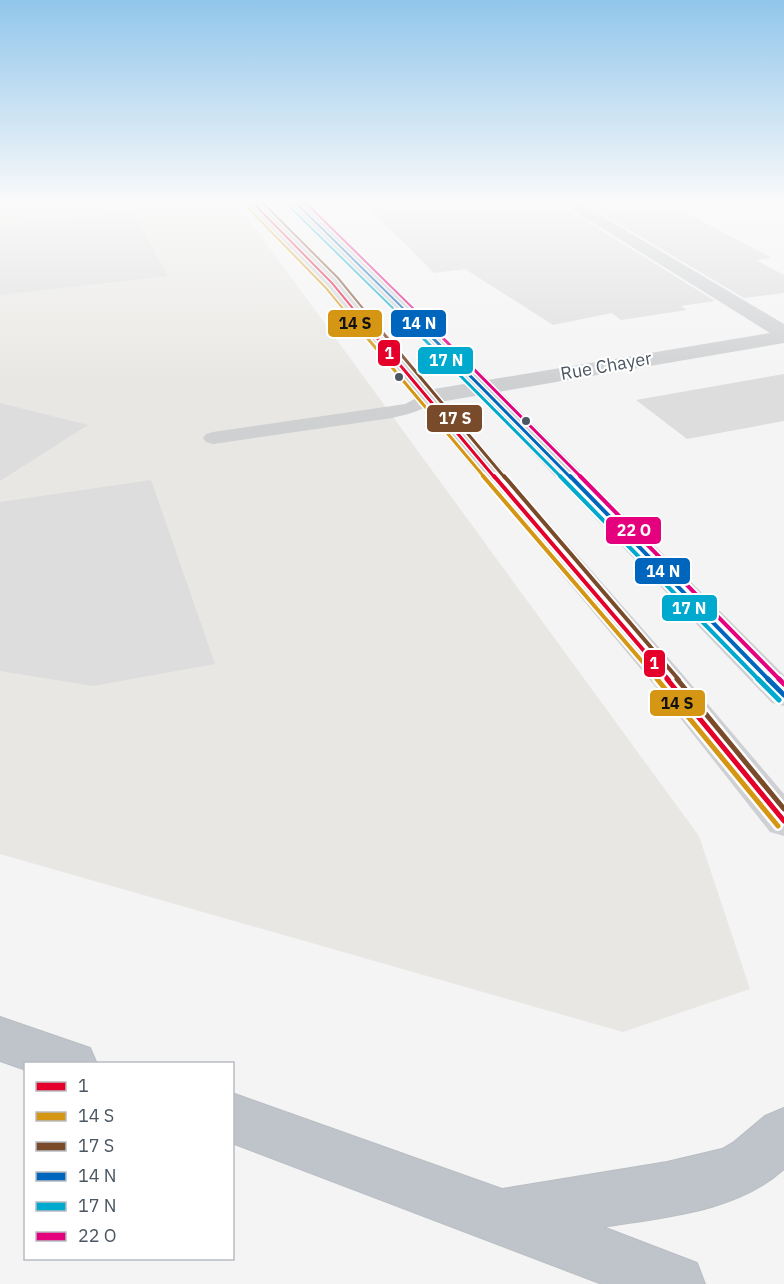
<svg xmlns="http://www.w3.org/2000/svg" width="784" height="1284" viewBox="0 0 784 1284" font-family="'IBM Plex Sans',sans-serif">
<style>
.commercial{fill:#e8e7e3}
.building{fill:#ddddde}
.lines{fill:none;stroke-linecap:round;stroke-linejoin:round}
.highway-casing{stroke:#b9bec3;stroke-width:2}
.lane{fill:#ced0d2;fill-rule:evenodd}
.street{fill:#ced0d2;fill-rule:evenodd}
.secondary{fill:#ced0d4;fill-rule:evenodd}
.highway{fill:#bec4c9;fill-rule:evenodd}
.bus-1-far3-casing{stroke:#fff;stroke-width:4.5}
.bus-1-far2-casing{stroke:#fff;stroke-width:6}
.bus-1-far1-casing{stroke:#fff;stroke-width:8}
.bus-1-casing{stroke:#fff;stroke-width:10}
.bus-2-far3-casing{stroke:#fff;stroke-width:4.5}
.bus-2-far2-casing{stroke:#fff;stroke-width:6}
.bus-2-far1-casing{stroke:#fff;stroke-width:8}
.bus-2-casing{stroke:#fff;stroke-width:10}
.bus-3-far3-casing{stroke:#fff;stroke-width:4.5}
.bus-3-far2-casing{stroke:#fff;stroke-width:6}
.bus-3-far1-casing{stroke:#fff;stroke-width:8}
.bus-3-casing{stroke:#fff;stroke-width:10}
.bus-4-far3-casing{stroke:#fff;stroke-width:4.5}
.bus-4-far2-casing{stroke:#fff;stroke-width:6}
.bus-4-far1-casing{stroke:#fff;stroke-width:8}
.bus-4-casing{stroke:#fff;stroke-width:10}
.bus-5-far3-casing{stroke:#fff;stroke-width:4.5}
.bus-5-far2-casing{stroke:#fff;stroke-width:6}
.bus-5-far1-casing{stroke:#fff;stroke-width:8}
.bus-5-casing{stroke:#fff;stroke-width:10}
.bus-6-far3-casing{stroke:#fff;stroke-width:4.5}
.bus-6-far2-casing{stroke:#fff;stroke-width:6}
.bus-6-far1-casing{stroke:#fff;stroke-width:8}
.bus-6-casing{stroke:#fff;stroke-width:10}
.bus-1-far3{stroke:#e4002b;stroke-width:2}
.bus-1-far2{stroke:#e4002b;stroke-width:3}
.bus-1-far1{stroke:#e4002b;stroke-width:4}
.bus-1{stroke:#e4002b;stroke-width:5}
.bus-2-far3{stroke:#d49613;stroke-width:2}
.bus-2-far2{stroke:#d49613;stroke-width:3}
.bus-2-far1{stroke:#d49613;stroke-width:4}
.bus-2{stroke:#d49613;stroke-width:5}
.bus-3-far3{stroke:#7a4b2a;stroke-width:2}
.bus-3-far2{stroke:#7a4b2a;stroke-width:3}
.bus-3-far1{stroke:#7a4b2a;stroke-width:4}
.bus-3{stroke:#7a4b2a;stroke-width:5}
.bus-4-far3{stroke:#0065bd;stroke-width:2}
.bus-4-far2{stroke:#0065bd;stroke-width:3}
.bus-4-far1{stroke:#0065bd;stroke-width:4}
.bus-4{stroke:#0065bd;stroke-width:5}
.bus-5-far3{stroke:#00a9ce;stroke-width:2}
.bus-5-far2{stroke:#00a9ce;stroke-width:3}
.bus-5-far1{stroke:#00a9ce;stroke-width:4}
.bus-5{stroke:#00a9ce;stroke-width:5}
.bus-6-far3{stroke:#e5007d;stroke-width:2}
.bus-6-far2{stroke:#e5007d;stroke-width:3}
.bus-6-far1{stroke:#e5007d;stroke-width:4}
.bus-6{stroke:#e5007d;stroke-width:5}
.bus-dot{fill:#4a5661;stroke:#fff;stroke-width:2}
.labels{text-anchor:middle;stroke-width:4.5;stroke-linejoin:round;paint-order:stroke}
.far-street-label{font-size:18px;fill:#4a5661;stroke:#fff}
.line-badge{stroke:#fff;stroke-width:2}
.badge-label{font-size:16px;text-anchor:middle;font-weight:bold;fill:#fff}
.pale-badge-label{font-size:16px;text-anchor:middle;font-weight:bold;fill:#111}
</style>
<rect width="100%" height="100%" fill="#f4f4f4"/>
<!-- commercial -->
<polygon class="commercial" points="0,202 236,202 699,836 750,989 623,1032 0,854"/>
<!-- building -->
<g class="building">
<polygon points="363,202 542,202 543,214 570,211 715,301 681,306 687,310 621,320 612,313 553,325 465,269 434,273"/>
<polygon points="653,202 676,214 686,213 772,258 756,260 784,275 784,293 744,298 592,208"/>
<polygon points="134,213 168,276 0,295 0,226"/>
<polygon points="784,374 784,421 687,439 636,400"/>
<polygon points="0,403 88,425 0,481"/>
<polygon points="151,480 215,664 93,686 0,671 0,502"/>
</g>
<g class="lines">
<defs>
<g id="highway">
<polygon points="0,1017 90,1048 97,1064 26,1064 26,1070 0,1061"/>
<path d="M232,1093L502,1189L667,1162L722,1149L734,1142L765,1116L784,1108V1169C737,1212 663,1217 603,1227L697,1263L705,1284H602L232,1143Z"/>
</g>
</defs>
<!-- highway casing -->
<use href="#highway" class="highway-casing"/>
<!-- lane -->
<path class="lane" d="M428,392L434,393L437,397C426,411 408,414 392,418L213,444L206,442L203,438L206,434L213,432L392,406L405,404Z"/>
<!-- street -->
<polygon class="street" points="560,202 578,202 784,324 784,343 428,404 420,402 416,397 420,392 428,390 770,333"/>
<!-- secondary -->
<g class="secondary">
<polygon points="244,202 261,202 339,279 420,376 679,670 784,794 784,836 770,832 655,686 404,386 325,287"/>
<polygon points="287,202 304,202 476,367 784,675 784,706 772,703 460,377"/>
</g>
<!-- highway -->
<use href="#highway" class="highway"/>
<defs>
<polyline id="bus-1-far3" points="252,202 332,283 364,322"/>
<polyline id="bus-1-far2" points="363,321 495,478"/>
<polyline id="bus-1-far1" points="494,476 669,680"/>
<polyline id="bus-1" points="667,679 784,821"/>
<polyline id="bus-2-far3" points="247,207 326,288 354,322"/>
<polyline id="bus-2-far2" points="353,321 485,478"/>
<polyline id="bus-2-far1" points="483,476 658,680"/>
<polyline id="bus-2" points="657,679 778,826"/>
<polyline id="bus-3-far3" points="262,202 338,278 374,322"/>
<polyline id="bus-3-far2" points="373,321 505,478"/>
<polyline id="bus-3-far1" points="504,476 679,680"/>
<polyline id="bus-3" points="677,679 784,809"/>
<polyline id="bus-4-far3" points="295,202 417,322"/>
<polyline id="bus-4-far2" points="416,321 571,478"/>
<polyline id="bus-4-far1" points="570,476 769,680"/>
<polyline id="bus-4" points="768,679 784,695"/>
<polyline id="bus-5-far3" points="290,207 407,322"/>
<polyline id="bus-5-far2" points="406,321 562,478"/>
<polyline id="bus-5-far1" points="560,476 759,680"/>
<polyline id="bus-5" points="758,679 779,700"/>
<polyline id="bus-6-far3" points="305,202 427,322"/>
<polyline id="bus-6-far2" points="426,321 582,478"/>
<polyline id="bus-6-far1" points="580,476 780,680"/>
<polyline id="bus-6" points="779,679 784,684"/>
</defs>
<!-- bus-1-far3 casing -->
<use href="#bus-1-far3" class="bus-1-far3-casing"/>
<!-- bus-1-far2 casing -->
<use href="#bus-1-far2" class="bus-1-far2-casing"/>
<!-- bus-1-far1 casing -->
<use href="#bus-1-far1" class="bus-1-far1-casing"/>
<!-- bus-1 casing -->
<use href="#bus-1" class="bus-1-casing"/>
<!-- bus-2-far3 casing -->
<use href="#bus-2-far3" class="bus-2-far3-casing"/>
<!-- bus-2-far2 casing -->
<use href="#bus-2-far2" class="bus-2-far2-casing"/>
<!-- bus-2-far1 casing -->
<use href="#bus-2-far1" class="bus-2-far1-casing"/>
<!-- bus-2 casing -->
<use href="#bus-2" class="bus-2-casing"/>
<!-- bus-3-far3 casing -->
<use href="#bus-3-far3" class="bus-3-far3-casing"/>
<!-- bus-3-far2 casing -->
<use href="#bus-3-far2" class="bus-3-far2-casing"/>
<!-- bus-3-far1 casing -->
<use href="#bus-3-far1" class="bus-3-far1-casing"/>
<!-- bus-3 casing -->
<use href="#bus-3" class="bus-3-casing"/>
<!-- bus-4-far3 casing -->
<use href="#bus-4-far3" class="bus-4-far3-casing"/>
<!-- bus-4-far2 casing -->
<use href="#bus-4-far2" class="bus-4-far2-casing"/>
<!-- bus-4-far1 casing -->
<use href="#bus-4-far1" class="bus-4-far1-casing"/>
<!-- bus-4 casing -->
<use href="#bus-4" class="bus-4-casing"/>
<!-- bus-5-far3 casing -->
<use href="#bus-5-far3" class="bus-5-far3-casing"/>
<!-- bus-5-far2 casing -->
<use href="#bus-5-far2" class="bus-5-far2-casing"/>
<!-- bus-5-far1 casing -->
<use href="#bus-5-far1" class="bus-5-far1-casing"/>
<!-- bus-5 casing -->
<use href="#bus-5" class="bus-5-casing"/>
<!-- bus-6-far3 casing -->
<use href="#bus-6-far3" class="bus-6-far3-casing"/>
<!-- bus-6-far2 casing -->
<use href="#bus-6-far2" class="bus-6-far2-casing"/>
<!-- bus-6-far1 casing -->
<use href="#bus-6-far1" class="bus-6-far1-casing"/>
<!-- bus-6 casing -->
<use href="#bus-6" class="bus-6-casing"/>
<!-- bus-1-far3 -->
<use href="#bus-1-far3" class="bus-1-far3"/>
<!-- bus-1-far2 -->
<use href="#bus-1-far2" class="bus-1-far2"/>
<!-- bus-1-far1 -->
<use href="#bus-1-far1" class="bus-1-far1"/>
<!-- bus-1 -->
<use href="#bus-1" class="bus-1"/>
<!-- bus-2-far3 -->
<use href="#bus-2-far3" class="bus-2-far3"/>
<!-- bus-2-far2 -->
<use href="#bus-2-far2" class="bus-2-far2"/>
<!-- bus-2-far1 -->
<use href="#bus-2-far1" class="bus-2-far1"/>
<!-- bus-2 -->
<use href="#bus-2" class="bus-2"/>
<!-- bus-3-far3 -->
<use href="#bus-3-far3" class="bus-3-far3"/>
<!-- bus-3-far2 -->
<use href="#bus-3-far2" class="bus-3-far2"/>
<!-- bus-3-far1 -->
<use href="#bus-3-far1" class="bus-3-far1"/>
<!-- bus-3 -->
<use href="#bus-3" class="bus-3"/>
<!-- bus-4-far3 -->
<use href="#bus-4-far3" class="bus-4-far3"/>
<!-- bus-4-far2 -->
<use href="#bus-4-far2" class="bus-4-far2"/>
<!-- bus-4-far1 -->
<use href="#bus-4-far1" class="bus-4-far1"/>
<!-- bus-4 -->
<use href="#bus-4" class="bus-4"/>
<!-- bus-5-far3 -->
<use href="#bus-5-far3" class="bus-5-far3"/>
<!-- bus-5-far2 -->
<use href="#bus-5-far2" class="bus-5-far2"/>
<!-- bus-5-far1 -->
<use href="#bus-5-far1" class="bus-5-far1"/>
<!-- bus-5 -->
<use href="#bus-5" class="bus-5"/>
<!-- bus-6-far3 -->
<use href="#bus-6-far3" class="bus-6-far3"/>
<!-- bus-6-far2 -->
<use href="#bus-6-far2" class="bus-6-far2"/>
<!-- bus-6-far1 -->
<use href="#bus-6-far1" class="bus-6-far1"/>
<!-- bus-6 -->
<use href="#bus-6" class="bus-6"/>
</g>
<!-- sky -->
<linearGradient id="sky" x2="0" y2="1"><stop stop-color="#91c6eb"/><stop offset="0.53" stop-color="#fafafa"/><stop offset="1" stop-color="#fafafa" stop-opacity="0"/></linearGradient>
<rect width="784" height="381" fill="url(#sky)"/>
<!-- markers -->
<g class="bus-dot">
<circle cx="399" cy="377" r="5"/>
<circle cx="526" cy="421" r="5"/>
</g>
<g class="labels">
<!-- far-street labels -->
<g class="far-street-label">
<text transform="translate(606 366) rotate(-10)" y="6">Rue Chayer</text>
</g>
</g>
<g class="line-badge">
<rect x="327" y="309" width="56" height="29" rx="6" fill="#d49613"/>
<rect x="390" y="309" width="57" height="29" rx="6" fill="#0065bd"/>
<rect x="377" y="339" width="24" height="28" rx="6" fill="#e4002b"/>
<rect x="417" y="346" width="57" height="29" rx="6" fill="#00a9ce"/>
<rect x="426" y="404" width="57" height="29" rx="6" fill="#7a4b2a"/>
<rect x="605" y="516" width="57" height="29" rx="6" fill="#e5007d"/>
<rect x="634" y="557" width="57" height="28" rx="6" fill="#0065bd"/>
<rect x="661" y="594" width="57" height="28" rx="6" fill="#00a9ce"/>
<rect x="643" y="649" width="23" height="29" rx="6" fill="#e4002b"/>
<rect x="649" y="689" width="57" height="28" rx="6" fill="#d49613"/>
</g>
<g class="badge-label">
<text x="419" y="329">14 N</text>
<text x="389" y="359">1</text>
<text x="446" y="366">17 N</text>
<text x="455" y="424">17 S</text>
<text x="634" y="536">22 O</text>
<text x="663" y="577">14 N</text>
<text x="689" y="614">17 N</text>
<text x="654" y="669">1</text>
</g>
<g class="pale-badge-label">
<text x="355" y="329">14 S</text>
<text x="677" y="709">14 S</text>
</g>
<!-- legend -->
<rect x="24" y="1062" width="210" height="198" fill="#ffffff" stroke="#b7bbc0" stroke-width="1.5"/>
<rect x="36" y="1082" width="30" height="9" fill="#e4002b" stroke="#b7bbc0" stroke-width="1.5"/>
<text x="78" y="1092" font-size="18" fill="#4a5661">1</text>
<rect x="36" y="1112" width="30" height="9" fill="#d49613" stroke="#b7bbc0" stroke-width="1.5"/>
<text x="78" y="1122" font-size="18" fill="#4a5661">14 S</text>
<rect x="36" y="1142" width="30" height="9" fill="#7a4b2a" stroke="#b7bbc0" stroke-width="1.5"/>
<text x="78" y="1152" font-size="18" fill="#4a5661">17 S</text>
<rect x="36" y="1172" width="30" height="9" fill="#0065bd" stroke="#b7bbc0" stroke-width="1.5"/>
<text x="78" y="1182" font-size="18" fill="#4a5661">14 N</text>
<rect x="36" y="1202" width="30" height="9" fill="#00a9ce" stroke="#b7bbc0" stroke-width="1.5"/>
<text x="78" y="1212" font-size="18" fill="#4a5661">17 N</text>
<rect x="36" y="1232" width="30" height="9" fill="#e5007d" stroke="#b7bbc0" stroke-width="1.5"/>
<text x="78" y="1242" font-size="18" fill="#4a5661">22 O</text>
</svg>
